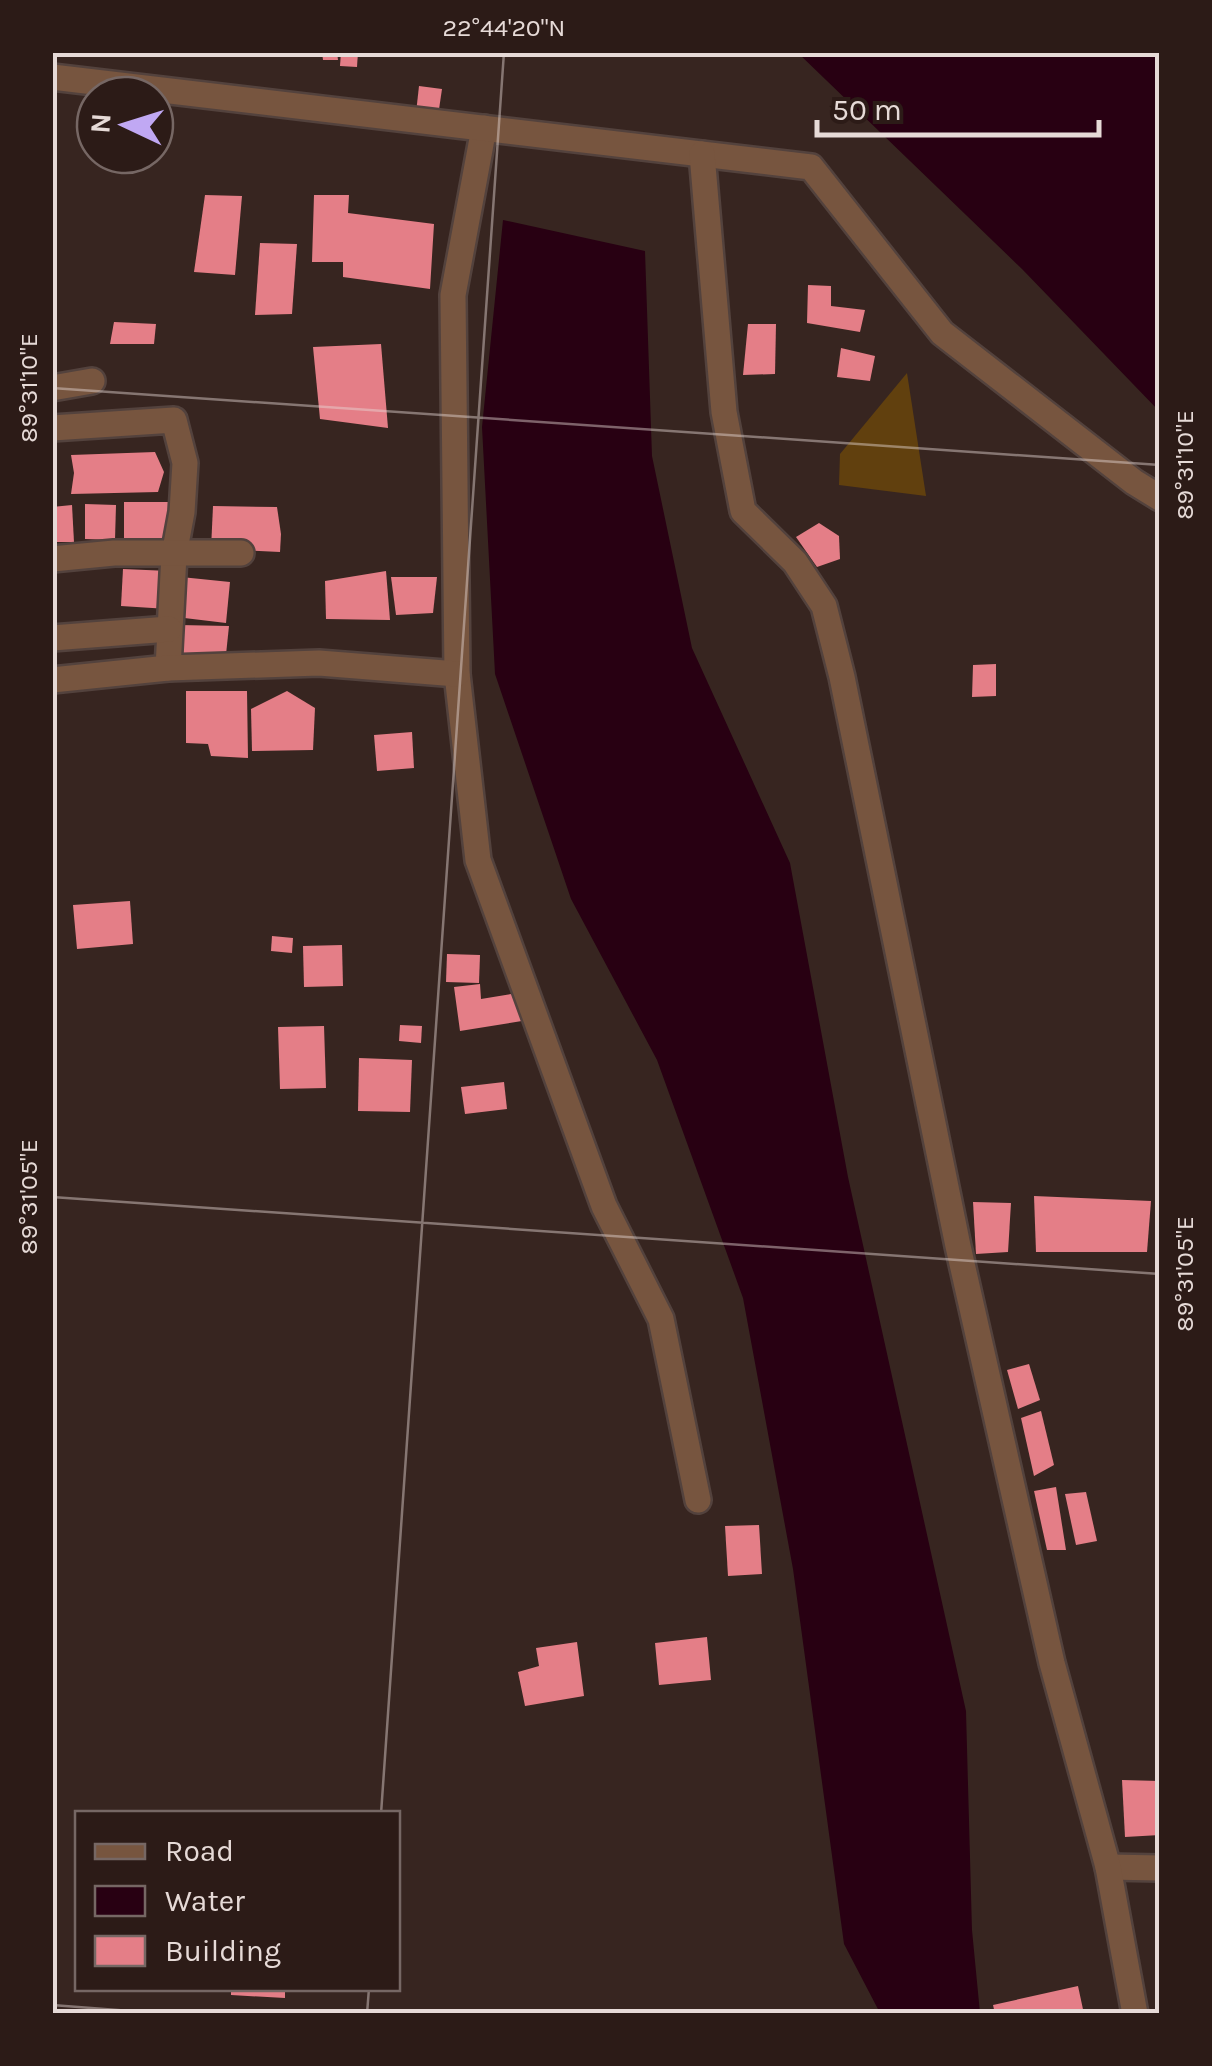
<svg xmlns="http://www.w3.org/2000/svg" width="1212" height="2066" viewBox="0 0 1212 2066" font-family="Karla,sans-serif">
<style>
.green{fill:#61400e}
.water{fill:#280012}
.building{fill:#e47e87}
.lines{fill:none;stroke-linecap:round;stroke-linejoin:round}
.minor-casing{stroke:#53423d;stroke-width:30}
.tertiary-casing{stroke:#53423d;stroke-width:30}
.minor{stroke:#77553f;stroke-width:25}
.tertiary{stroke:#77553f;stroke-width:25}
.ticks{fill:none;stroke:#e6dad7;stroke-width:2.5;stroke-opacity:0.45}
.neatline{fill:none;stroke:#e6dad7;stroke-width:4}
.ticks-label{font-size:25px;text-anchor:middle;fill:#e6dad7}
</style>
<rect width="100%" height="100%" fill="#372520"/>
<!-- green -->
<polygon class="green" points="907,373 926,496 839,485 840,454"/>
<!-- water -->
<g class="water">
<polygon points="798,53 1159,53 1159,411 1022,269"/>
<polygon points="503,220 645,251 652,456 692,648 790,863 848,1177 966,1711 972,1930 980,2013 880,2013 844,1944 793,1569 743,1298 657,1060 571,899 495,674 482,427"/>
</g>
<!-- building -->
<g class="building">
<polygon points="322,52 337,52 338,60 323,60"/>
<polygon points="341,52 358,52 357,67 340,66"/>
<polygon points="419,86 442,89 438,116 416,113"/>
<polygon points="205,195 242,196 235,275 194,272"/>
<polygon points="314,195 349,195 348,213 434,224 430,289 343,277 343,262 312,262"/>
<polygon points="260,243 297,244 292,314 255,315"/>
<polygon points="808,285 831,286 831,306 865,310 860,332 807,323"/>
<polygon points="114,322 156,324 154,344 110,344"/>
<polygon points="748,324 776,324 775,374 743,375"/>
<polygon points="381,344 388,428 320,419 313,347"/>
<polygon points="841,348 875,356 870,381 837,377"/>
<polygon points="155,452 164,472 158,492 71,494 74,473 71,455"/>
<rect x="124" y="502" width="45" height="36"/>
<polygon points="85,504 116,505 115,540 85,539"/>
<polygon points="72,505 74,542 52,542 52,507"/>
<polygon points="213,506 277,507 281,534 280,552 211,549"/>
<polygon points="819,523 839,536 840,559 817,567 796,537"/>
<polygon points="123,569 169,571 168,609 121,606"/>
<polygon points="386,571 390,620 326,619 325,581"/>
<polygon points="181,577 230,582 226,623 176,617"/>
<polygon points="391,577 437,577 433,613 396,615"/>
<polygon points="179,625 229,626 225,664 176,663"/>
<polygon points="996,664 996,696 972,697 973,665"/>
<polygon points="186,691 247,691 248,758 211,756 208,744 186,743"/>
<polygon points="287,691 315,708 313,750 252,751 251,709"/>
<polygon points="412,732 414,768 377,771 374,735"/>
<polygon points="130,901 133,944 77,949 73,905"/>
<polygon points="272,936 293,938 292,953 271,951"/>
<polygon points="342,945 343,986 304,987 303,946"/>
<polygon points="447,954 480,955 479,983 446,982"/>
<polygon points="480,984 481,999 524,992 528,1020 460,1031 454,987"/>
<polygon points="400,1025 422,1026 421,1043 399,1041"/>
<polygon points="324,1026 326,1088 280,1089 278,1027"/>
<polygon points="359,1058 412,1060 410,1112 358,1111"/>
<polygon points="504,1082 507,1109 465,1114 461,1087"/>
<polygon points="1034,1196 1151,1201 1147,1252 1036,1252"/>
<polygon points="973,1202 1011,1203 1008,1252 976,1254"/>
<polygon points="1029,1364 1040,1400 1018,1409 1007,1370"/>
<polygon points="1041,1411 1054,1465 1034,1476 1021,1418"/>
<polygon points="1056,1487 1066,1550 1047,1550 1034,1491"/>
<polygon points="1086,1492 1097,1541 1076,1545 1065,1494"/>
<polygon points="759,1525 762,1574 728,1576 725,1526"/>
<polygon points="707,1637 711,1680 659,1685 655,1643"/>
<polygon points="577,1642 584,1696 525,1706 518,1672 539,1666 536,1648"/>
<polygon points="1122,1780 1160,1781 1160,1835 1125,1837"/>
<polygon points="1078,1986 1084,2014 995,2014 993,2005"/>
<polygon points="231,1988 285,1988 285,1998 231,1995"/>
</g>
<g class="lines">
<defs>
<g id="minor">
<polyline points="484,128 453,295 457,674 478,860 604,1206 661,1319 698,1500"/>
<polyline points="52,388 92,381"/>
<polyline points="52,428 174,420 185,463 182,512 174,555 168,668"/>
<polyline points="52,559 114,553 241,553"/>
<polyline points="52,638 169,629"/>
<polyline points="52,680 168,668 319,663 457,674"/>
<polyline points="1108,1867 1160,1868"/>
</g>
<g id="tertiary">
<polyline points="52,77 811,167 942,333 1134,482 1160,498"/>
<polyline points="702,154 724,412 743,511 795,562 824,606 842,677 958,1246 1052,1663 1108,1867 1135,2014"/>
</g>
</defs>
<!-- minor casing -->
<use href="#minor" class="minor-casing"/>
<!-- tertiary casing -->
<use href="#tertiary" class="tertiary-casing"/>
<!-- minor -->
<use href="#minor" class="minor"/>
<!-- tertiary -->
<use href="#tertiary" class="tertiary"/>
</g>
<!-- ticks -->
<path class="ticks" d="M52,388L1160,465M52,1197L1160,1274M381,1814L504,52M52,2005L170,2014M367,2014L369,1988"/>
<!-- border -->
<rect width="1212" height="2066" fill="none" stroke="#2c1b17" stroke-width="110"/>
<!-- legend -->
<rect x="75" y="1811" width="325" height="180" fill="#2c1b17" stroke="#766764" stroke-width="2.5"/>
<rect x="95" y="1844" width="50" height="15" fill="#77553f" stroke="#766764" stroke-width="2.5"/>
<text x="165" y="1861" font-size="30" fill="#e6dad7">Road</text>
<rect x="95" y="1886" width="50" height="30" fill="#280012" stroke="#766764" stroke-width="2.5"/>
<text x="165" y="1911" font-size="30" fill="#e6dad7">Water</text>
<rect x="95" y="1936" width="50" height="30" fill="#e47e87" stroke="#766764" stroke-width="2.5"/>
<text x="165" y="1961" font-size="30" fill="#e6dad7">Building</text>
<!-- north arrow -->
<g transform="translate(125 125) rotate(274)"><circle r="48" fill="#2c1b17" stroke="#766764" stroke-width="2.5"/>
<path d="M0-8L18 38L0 25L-18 38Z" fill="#c0a8f3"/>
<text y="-15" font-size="28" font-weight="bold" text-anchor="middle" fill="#e6dad7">N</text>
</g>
<!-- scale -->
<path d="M817 120v15h282v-15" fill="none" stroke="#e6dad7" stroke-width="5"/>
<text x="832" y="120" font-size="30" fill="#e6dad7" stroke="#2c1b17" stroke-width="8" paint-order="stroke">50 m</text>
<rect x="55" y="55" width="1102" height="1956" class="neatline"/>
<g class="ticks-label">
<text x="504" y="36">22°44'20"N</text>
<text transform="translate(28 388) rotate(-90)" y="9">89°31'10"E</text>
<text transform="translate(1184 465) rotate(-90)" y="9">89°31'10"E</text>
<text transform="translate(28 1197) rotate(-90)" y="9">89°31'05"E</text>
<text transform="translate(1184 1274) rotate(-90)" y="9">89°31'05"E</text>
</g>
</svg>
